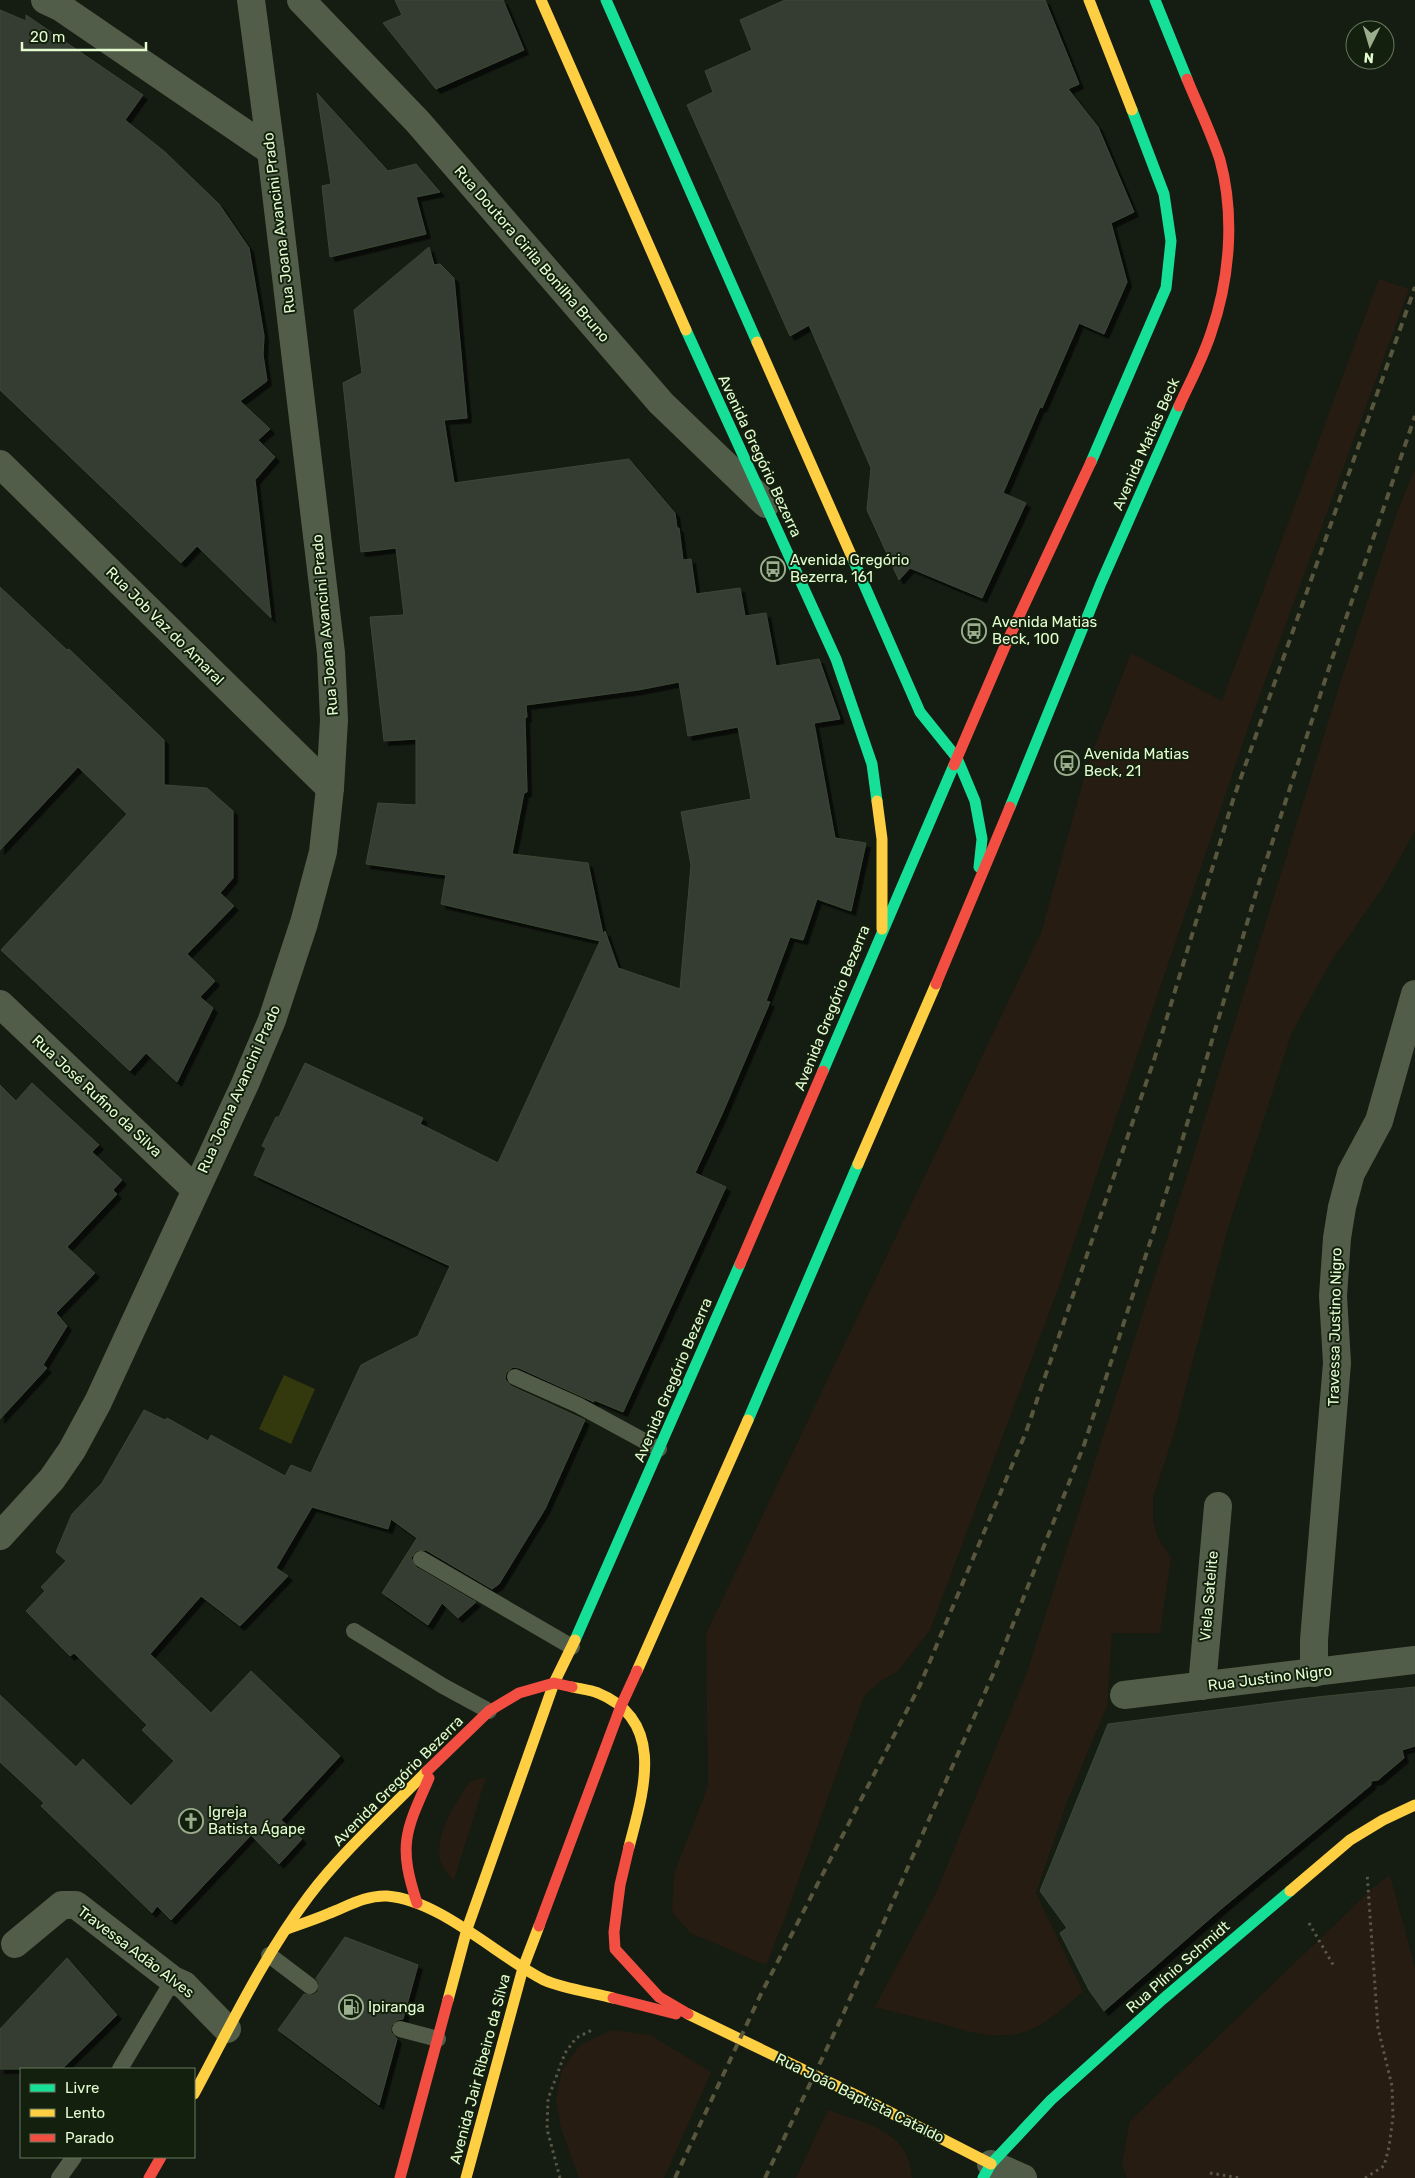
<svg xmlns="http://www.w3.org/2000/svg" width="1415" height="2178" viewBox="0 0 1415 2178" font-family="Rubik,sans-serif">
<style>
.green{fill:#271c12}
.water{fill:#33380d}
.building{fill:#343e30;stroke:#3b4735;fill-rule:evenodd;filter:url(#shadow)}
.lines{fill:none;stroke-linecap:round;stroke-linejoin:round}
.path{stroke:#5a5845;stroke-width:3;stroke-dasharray:2.5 4;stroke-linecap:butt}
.lane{stroke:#515d48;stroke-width:16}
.street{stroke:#515d48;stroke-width:28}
.fast{stroke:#16e098;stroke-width:11}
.slow{stroke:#ffcf43;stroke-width:11}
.jam{stroke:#f24e42;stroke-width:11}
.rail{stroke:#58563c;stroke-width:4;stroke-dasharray:8 6;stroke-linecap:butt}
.labels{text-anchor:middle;stroke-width:4;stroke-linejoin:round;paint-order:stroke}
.street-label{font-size:15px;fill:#e2fcd0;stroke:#14200e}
.poi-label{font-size:15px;fill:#e2fcd0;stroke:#14200e;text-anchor:start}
</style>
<defs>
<filter id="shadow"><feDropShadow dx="4.5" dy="4.5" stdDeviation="0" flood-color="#0009"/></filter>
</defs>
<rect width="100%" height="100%" fill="#151c12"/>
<!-- green -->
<g class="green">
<polygon points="1379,279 1409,289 1251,719 1059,1286 930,1630 898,1671 879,1682 864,1696 786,1915 766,1965 690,1933 672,1912 674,1874 708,1786 706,1634 1041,933 1088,764 1131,653 1222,701"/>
<path d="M1415,469V831L1383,887L1330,963L1292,1032L1227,1231L1172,1440L1153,1497V1521L1159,1540L1171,1557L1160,1633H1112L1107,1706L1068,1799L1036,1893L1083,1992C1069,2003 1055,2016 1040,2025C1002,2045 972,2032 935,2022C915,2017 895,2012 875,2007L936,1893L1026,1675L1184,1186L1344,671L1398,510Z"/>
<path d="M486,1777L454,1880C420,1854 453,1807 470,1782Z"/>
<polygon points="1390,1875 1415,1968 1415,2178 1127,2178 1122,2163 1130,2121 1374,1887"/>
<polygon points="612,2030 650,2035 711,2072 664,2178 579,2178 561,2128 556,2100 562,2070 580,2045"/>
<path d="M828,2110C866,2124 909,2130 912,2178H796Z"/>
</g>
<!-- water -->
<polygon class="water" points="284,1375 315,1389 291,1444 259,1429"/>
<!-- building -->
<g class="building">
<polygon points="395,0 503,0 524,50 436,89 383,23 402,15"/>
<polygon points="785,0 1045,0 1079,84 1068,89 1098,127 1134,212 1111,223 1127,282 1104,334 1079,323 1042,408 1040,407 1003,493 1026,503 982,598 910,568 899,580 867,510 871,468 809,325 790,336 687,105 713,92 705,71 752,50 740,20"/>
<polygon points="0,10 26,21 26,15 143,95 125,120 165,152 219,204 249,248 264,336 263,355 267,381 240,401 270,429 258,440 275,457 255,480 271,618 197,546 181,563 0,390"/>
<polygon points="317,93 388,171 416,164 440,192 416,197 426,234 330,257 322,186 331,184"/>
<path d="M429,247L434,265L440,264L454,278L467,418L444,420L454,483L629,459L675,513L677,528H679L683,560L691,559L696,594L740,588L745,616L766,613L776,666L819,659L840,719L814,723L835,838L866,843L851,911L817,899L803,940L790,937L766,1001L770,1002L723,1112L695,1173L726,1187L623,1412L594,1400V1402L519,1368L513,1367L506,1373L505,1379L511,1386L585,1420L545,1509L499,1584L492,1589L426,1550L416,1551L411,1558L416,1567L476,1602L458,1618L442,1603L428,1625L382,1593L417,1538L391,1519L388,1529L312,1507L276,1568L288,1576L240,1626L201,1596L150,1654L211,1713L251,1671L340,1756L281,1820L302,1839L279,1864L251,1835L171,1920L157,1906L152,1913L41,1806L44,1803L0,1762V1695L76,1767L83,1759L131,1806L174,1761L142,1730L147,1725L74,1653L70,1656L26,1611L45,1591L41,1587L66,1561L56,1552L72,1514L102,1483L144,1410L165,1420L167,1418L208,1441L211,1435L285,1476L291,1465L311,1473L361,1365L418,1336L450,1266L254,1175L266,1148L262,1146L276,1117H279L305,1063L423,1118L420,1124L498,1163L600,941L441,904L446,875L366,864L378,803L416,805V739L384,741L370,617L404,615L396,548L361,552L343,383L362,373L354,310ZM679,682L688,736L738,727L751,799L681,812L691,865L680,989L618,968L605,931L603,934L588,863L512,854L524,793L527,792L525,718L527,717L526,705L638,690Z"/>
<polygon points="0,587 67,650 69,649 164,740 164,785 207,788 233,811 233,878 220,893 234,906 187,954 215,981 200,997 213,1008 177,1082 146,1053 130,1071 1,950 127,814 78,767 0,850"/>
<polygon points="32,1083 99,1145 92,1152 122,1180 113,1190 117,1194 67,1247 95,1273 56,1313 67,1326 43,1365 47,1368 0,1419 0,1085 16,1101"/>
<polygon points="1415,1687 1415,1746 1402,1750 1404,1758 1378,1780 1371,1781 1371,1785 1221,1909 1104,2011 1089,1990 1060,1933 1067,1928 1040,1891 1108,1724 1317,1697"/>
<polygon points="345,1937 418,1965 403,2019 397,2020 391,2026 391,2032 397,2039 379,2105 278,2030 304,1994 313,1995 318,1992 319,1983 316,1978"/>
<polygon points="67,1958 117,2015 62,2069 0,2069 0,2029"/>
</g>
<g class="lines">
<!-- path -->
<g class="path">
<polyline points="1309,1923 1335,1968"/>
<polyline points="1210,2173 1240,2178"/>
<polyline points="560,2178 547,2129 548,2099 565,2053 576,2038 592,2030"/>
<polyline points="1365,2178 1384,2166 1389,2147 1393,2117 1392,2086 1378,2028 1367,1873"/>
</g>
<!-- lane -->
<g class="lane">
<polyline points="515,1377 578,1405 659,1449"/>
<polyline points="421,1559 572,1647"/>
<polyline points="354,1631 443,1686 489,1711"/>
<polyline points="269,1955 310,1986"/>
<polyline points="400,2029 438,2039"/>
<polyline points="120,2069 173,1980"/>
<polyline points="59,2178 74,2157"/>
</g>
<!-- street -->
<g class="street">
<polyline points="45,0 60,7 271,151"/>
<polyline points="301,0 418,122 661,403 766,504"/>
<polyline points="0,464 330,788"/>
<polyline points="0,1004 195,1189"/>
<polyline points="0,1536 52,1479 72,1450 98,1402 245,1084 272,1020 304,923 323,852 330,788 334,720 331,653 271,151 251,0"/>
<polyline points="1314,1673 1314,1640 1337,1363 1333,1296 1337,1238 1342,1207 1351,1173 1379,1121 1415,994"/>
<polyline points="1202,1686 1218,1506"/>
<polyline points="1124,1695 1415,1660"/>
<polyline points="15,1944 62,1905 76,1905 173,1980 184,1985 227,2029"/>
<polyline points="991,2164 1023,2178"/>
</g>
<!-- fast -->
<g class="fast">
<polyline points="606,0 757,342"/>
<polyline points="1155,0 1187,79"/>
<polyline points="686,330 836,659 872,764 877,801"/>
<polyline points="1091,462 1166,288 1171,241 1164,194 1132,110"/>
<polyline points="852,557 920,712 957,758"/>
<polyline points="957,758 975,801 982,839 979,867"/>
<polyline points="1010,807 1101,583 1179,406"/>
<polyline points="823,1071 954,765"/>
<polyline points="748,1420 858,1164"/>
<polyline points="575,1640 740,1264"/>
<polyline points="983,2178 991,2164 1051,2100 1163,1999 1290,1891"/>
</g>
<!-- slow -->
<g class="slow">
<polyline points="541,0 686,330"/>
<polyline points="1089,0 1132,110"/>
<polyline points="757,342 852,557"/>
<polyline points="877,801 882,839 882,929"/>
<polyline points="858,1164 936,984"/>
<polyline points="637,1671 748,1420"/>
<path d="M572,1687C581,1689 590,1690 598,1693C667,1721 643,1793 629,1847"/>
<polyline points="1290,1891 1350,1840 1383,1820 1415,1805"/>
<path d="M287,1929C301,1924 316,1919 330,1913C348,1906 366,1895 387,1896C440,1900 497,1956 544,1980C561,1988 594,1993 613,1998"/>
<polyline points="448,2000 467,1929 554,1683 575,1640"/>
<polyline points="688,2014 866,2100 991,2164"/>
<path d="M194,2094C230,2027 263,1957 309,1896C342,1852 388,1811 427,1771"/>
<polyline points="466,2178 523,1968 539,1926"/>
</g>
<!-- jam -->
<g class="jam">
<path d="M1179,406C1190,382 1203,358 1211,333C1230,279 1235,215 1220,160C1211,132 1198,106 1187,79"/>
<polyline points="954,765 1006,644 1091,462"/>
<polyline points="936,984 1010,807"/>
<polyline points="740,1264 823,1071"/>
<polyline points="427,1771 489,1711 519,1693 554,1683 572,1687"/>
<polyline points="629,1847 620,1885 614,1932 615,1949 659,1997 688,2014"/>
<path d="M417,1903C398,1845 405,1832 429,1778"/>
<polyline points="539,1926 621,1706 637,1671"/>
<polyline points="613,1998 676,2014"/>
<polyline points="149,2178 161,2157"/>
<polyline points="400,2178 448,2000"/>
</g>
<!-- rail -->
<g class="rail">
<polyline points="675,2178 760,1996 920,1685 1026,1432 1154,1060 1233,800 1415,287"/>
<polyline points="765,2178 841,2019 994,1672 1084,1445 1170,1181 1259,883 1329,668 1415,416"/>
</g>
</g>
<!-- icons -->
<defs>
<symbol id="bus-ring" viewBox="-11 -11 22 22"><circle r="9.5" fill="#14200e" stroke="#9aae8e" stroke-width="1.5"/><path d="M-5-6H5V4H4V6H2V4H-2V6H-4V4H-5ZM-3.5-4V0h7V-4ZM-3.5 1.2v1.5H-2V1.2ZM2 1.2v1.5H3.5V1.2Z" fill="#9aae8e"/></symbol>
<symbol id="church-ring" viewBox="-11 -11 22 22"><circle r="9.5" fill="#14200e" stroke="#9aae8e" stroke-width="1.5"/><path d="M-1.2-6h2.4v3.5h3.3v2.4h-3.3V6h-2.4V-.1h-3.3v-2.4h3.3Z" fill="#9aae8e"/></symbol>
<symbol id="fuel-ring" viewBox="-11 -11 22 22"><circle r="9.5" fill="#14200e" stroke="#9aae8e" stroke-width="1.5"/><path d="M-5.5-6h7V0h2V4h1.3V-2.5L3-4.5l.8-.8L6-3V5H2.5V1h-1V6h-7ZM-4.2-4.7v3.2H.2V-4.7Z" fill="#9aae8e"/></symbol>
</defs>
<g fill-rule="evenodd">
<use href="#bus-ring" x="759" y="555" width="28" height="28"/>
<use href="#bus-ring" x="960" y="617" width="28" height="28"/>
<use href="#bus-ring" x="1053" y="749" width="28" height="28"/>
<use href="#church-ring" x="177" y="1807" width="28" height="28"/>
<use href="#fuel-ring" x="337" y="1993" width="28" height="28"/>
</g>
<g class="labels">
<!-- street labels -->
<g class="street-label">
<text transform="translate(279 223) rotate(-97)" y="5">Rua Joana Avancini Prado</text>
<text transform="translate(532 254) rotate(49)" y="5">Rua Doutora Cirila Bonilha Bruno</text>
<text transform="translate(1146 444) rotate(-66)" y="5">Avenida Matias Beck</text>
<text transform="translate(760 456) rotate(65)" y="5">Avenida Gregório Bezerra</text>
<text transform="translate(325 625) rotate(-95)" y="5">Rua Joana Avancini Prado</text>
<text transform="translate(165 626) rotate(45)" y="5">Rua Job Vaz do Amaral</text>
<text transform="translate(832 1008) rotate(-68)" y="5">Avenida Gregório Bezerra</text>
<text transform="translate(239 1089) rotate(-66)" y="5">Rua Joana Avancini Prado</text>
<text transform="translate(97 1096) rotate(43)" y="5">Rua José Rufino da Silva</text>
<text transform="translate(1335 1327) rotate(-89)" y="5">Travessa Justino Nigro</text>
<text transform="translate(673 1380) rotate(-67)" y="5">Avenida Gregório Bezerra</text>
<text transform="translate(1209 1596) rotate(-85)" y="5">Viela Satelite</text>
<text transform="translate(1270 1678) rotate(-7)" y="5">Rua Justino Nigro</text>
<text transform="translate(398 1781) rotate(-45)" y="5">Avenida Gregório Bezerra</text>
<text transform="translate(136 1952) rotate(37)" y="5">Travessa Adão Alves</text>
<text transform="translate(1178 1967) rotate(-41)" y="5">Rua Plínio Schmidt</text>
<text transform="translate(480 2069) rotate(-75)" y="5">Avenida Jair Ribeiro da Silva</text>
<text transform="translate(860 2098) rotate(26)" y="5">Rua João Baptista Cataldo</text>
</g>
<!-- poi labels -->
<g class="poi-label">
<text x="790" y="565">Avenida Gregório<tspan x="790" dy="17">Bezerra, 161</tspan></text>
<text x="992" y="627">Avenida Matias<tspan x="992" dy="17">Beck, 100</tspan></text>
<text x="1084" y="759">Avenida Matias<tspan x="1084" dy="17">Beck, 21</tspan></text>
<text x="208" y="1817">Igreja<tspan x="208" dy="17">Batista Ágape</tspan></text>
<text x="368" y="2012">Ipiranga</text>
</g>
</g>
<!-- legend -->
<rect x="20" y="2068" width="175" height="90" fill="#14200e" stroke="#66785c"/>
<rect x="30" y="2084" width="25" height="8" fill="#16e098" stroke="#66785c"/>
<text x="65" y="2093" font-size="15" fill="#e2fcd0">Livre</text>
<rect x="30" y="2109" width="25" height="8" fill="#ffcf43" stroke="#66785c"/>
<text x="65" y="2118" font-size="15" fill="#e2fcd0">Lento</text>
<rect x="30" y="2134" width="25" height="8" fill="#f24e42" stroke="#66785c"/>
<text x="65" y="2143" font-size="15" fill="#e2fcd0">Parado</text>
<!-- north arrow -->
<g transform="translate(1370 45) rotate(185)"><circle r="24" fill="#14200e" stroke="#66785c"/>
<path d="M0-4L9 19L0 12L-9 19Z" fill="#9aae8e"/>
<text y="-8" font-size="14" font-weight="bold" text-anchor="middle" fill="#e2fcd0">N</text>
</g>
<!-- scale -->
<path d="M22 42v8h124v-8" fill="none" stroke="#e2fcd0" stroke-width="2.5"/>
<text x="30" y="42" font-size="15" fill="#e2fcd0" stroke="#14200e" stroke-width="4" paint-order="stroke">20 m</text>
</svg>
